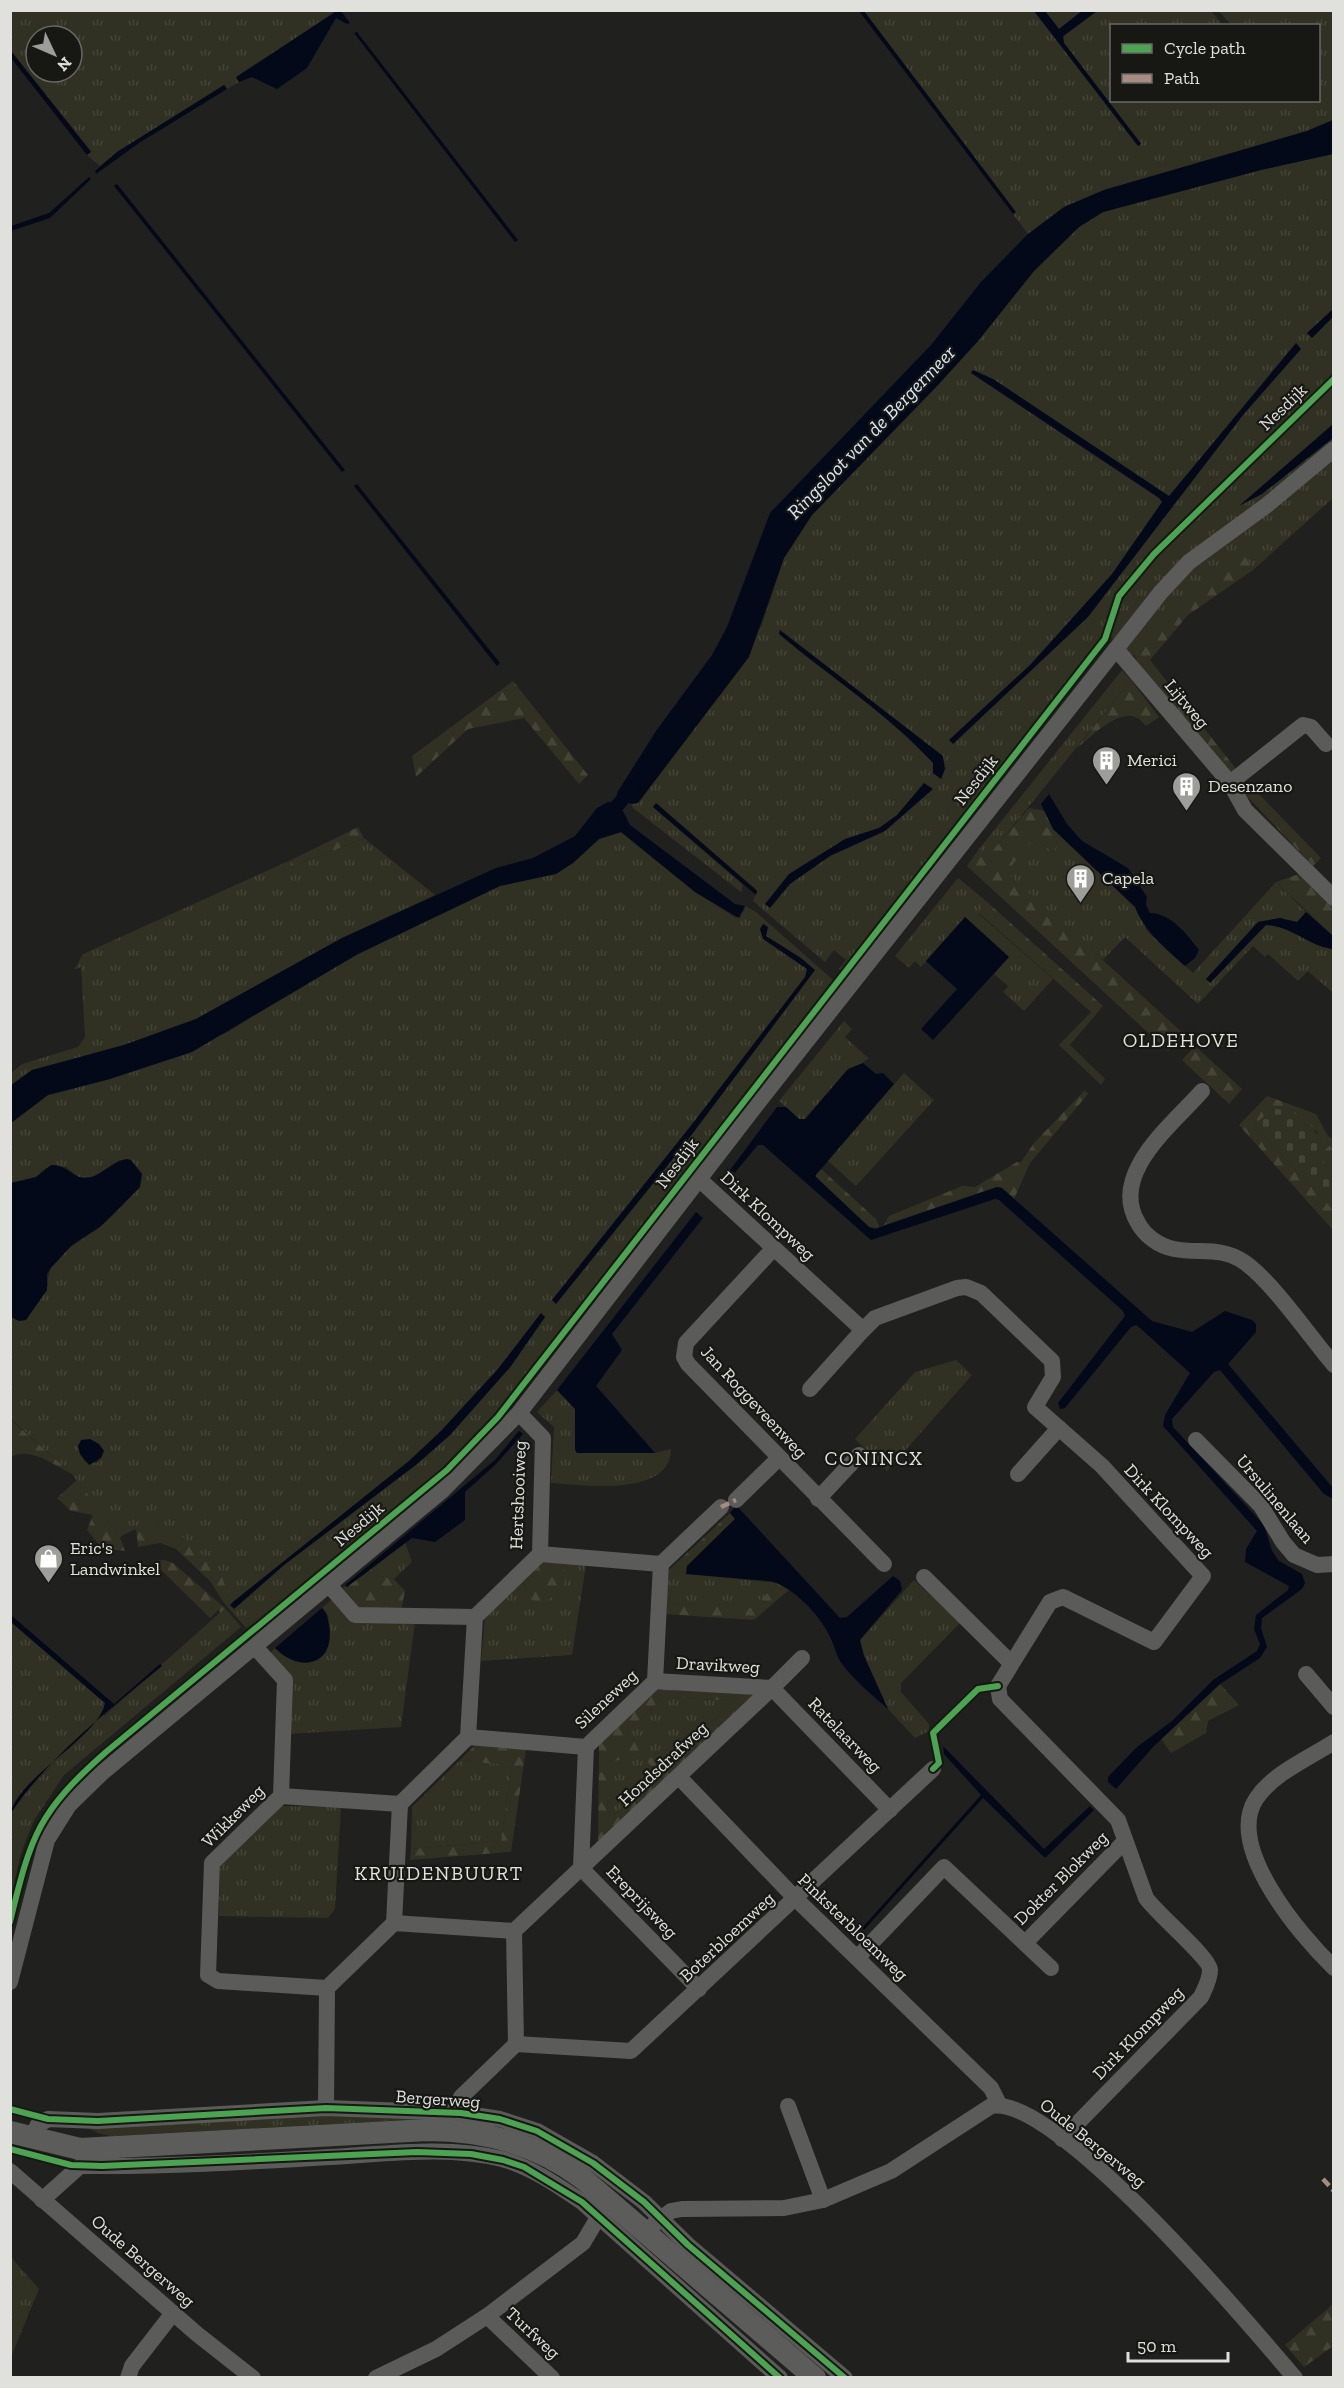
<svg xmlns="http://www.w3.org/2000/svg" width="1344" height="2388" viewBox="0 0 1344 2388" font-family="'Zilla Slab',serif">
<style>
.grass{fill:url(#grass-tufts);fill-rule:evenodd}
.forest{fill:url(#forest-firs);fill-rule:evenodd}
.cemetery{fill:url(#cemetery-stones)}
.pitch{fill:#303122}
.water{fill:#04091a}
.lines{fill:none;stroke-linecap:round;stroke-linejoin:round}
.canal{stroke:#04091a;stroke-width:14}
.street{stroke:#5b5b5a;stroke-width:16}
.secondary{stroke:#5c5d5b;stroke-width:22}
.quiet{stroke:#a88b81;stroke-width:4.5;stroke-dasharray:9 4.5;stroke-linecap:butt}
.cycleway-casing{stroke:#171814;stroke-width:10}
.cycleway{stroke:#4ca352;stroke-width:6}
.labels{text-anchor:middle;stroke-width:4.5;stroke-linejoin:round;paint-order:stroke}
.street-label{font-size:18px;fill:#e0e0dd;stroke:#171814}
.poi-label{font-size:18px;fill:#e0e0dd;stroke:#171814;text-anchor:start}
.water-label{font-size:20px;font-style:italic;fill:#d9e5f9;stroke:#171814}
.neighbourhood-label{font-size:20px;letter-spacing:1.5px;fill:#e2e3dd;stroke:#171814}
</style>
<defs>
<pattern id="grass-tufts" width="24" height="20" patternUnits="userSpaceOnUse" patternTransform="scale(1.5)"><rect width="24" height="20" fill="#303122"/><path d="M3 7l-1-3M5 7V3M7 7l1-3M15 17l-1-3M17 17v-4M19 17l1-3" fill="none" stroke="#444537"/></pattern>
<pattern id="forest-firs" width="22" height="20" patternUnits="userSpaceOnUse" patternTransform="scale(1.5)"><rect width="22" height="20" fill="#303122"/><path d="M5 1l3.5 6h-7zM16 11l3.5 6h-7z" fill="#444537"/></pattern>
<pattern id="cemetery-stones" width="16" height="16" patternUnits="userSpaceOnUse" patternTransform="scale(1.5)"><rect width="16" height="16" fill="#303122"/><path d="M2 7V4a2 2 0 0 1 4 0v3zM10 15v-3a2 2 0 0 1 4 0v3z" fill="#444537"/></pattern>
</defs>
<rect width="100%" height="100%" fill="#20201e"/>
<!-- grass -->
<g class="grass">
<path d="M333,10L334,12L236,78L239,82L227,89L225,85L117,152L100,166L87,155L91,151L11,51V11ZM36,36H72V72H36Z"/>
<polygon points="864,11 1034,11 1138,146 1141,143 1064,43 1063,37 1097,11 1211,11 1223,25 1112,26 1112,100 1318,100 1318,26 1231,25 1219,11 1333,11 1333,120 1307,131 1104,190 1064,207 1028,234 1013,214 1015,212"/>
<polygon points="1333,154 1333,376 1138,567 1110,607 1105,634 1099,643 841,971 839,969 846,960 834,950 825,962 753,901 757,890 657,804 653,807 743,885 741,892 633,808 631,804 638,803 762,625 784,558 812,515 937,386 978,341 1034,271 1079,227 1103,212 1261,170"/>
<polygon points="1333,385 1333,442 1114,641 1111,637 1114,615 1132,585 1188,524"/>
<polygon points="1333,458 1333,498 1253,570 1245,559 1203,578 1134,655 1127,656 1126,643 1177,581"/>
<polygon points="1122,670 1131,680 988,857 979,849"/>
<path d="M1045,811L1053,829L1135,907L1144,921L1146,930L1193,973L1276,882L1306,912L1297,923L1280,918L1258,922L1247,944L1266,925C1292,926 1308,946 1333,949V993L1308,971L1298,981L1268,954L1265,957L1253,946L1198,1004L1125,937L1103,960L1005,872L1033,840H1038L1054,853L1057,841L1041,818Z"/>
<path d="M621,832L695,892L736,918L744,911L745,906L756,912L833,980L496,1414L430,1480L270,1613L246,1628L224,1603L229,1597L183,1537L176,1549L160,1543V1528C144,1525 134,1529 120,1537L72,1474L11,1419L10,1317L19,1321L48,1286C45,1256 80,1243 100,1227C115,1215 127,1200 140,1187L120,1160L93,1177H78L66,1167L46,1168L36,1177L11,1183V1123L48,1095L110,1079L228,1032L301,985L358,954L500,886L556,873L573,863L599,839ZM541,1314L545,1317L511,1366L450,1435L417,1464L284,1565L234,1608L233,1602L409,1461L441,1431L498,1369ZM78,1446L103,1451L97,1463L84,1461Z"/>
<polygon points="364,838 435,895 342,938 196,1019 124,1045 94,1053 11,1089 10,1074 22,1064 78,1047 85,1037 81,967 75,969 83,954 291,860 290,868"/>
<polygon points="958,878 985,900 979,914 1053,979 1024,1011 1003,992 1008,986 994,974 1009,957 965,917 921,967 915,961 909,968 895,956"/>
<polygon points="844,1021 852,1029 845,1037 868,1058 805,1119 799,1119 779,1101"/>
<polygon points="904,1073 934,1100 856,1186 827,1160"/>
<polygon points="956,1360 972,1375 887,1471 855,1439 915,1372"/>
<path d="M557,1390L575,1409L577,1453H655L671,1449C671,1498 581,1485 551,1483L554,1427L537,1412Z"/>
<polygon points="405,1542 412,1562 394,1579 366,1573"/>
<polygon points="559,1563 586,1565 572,1655 481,1661 485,1616 524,1580 526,1596"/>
<polygon points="671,1568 686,1574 780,1583 750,1609 666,1603 669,1570"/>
<polygon points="914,1580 960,1623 901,1683 901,1692 929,1724 929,1731 915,1738 888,1709 860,1646 860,1640"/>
<polygon points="331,1600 415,1622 401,1727 288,1734 290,1674 270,1653 275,1648 293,1658 330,1631 328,1615 322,1608"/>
<polygon points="225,1608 241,1627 64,1775 34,1820 21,1853 11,1898 11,1813 21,1797 57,1760 20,1796 11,1809 11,1622 105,1703 104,1716"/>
<polygon points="664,1697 733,1701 614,1815 609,1810 609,1762 639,1750 628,1731"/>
<polygon points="459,1761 512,1764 501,1841 411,1849 412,1807"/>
<polygon points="280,1806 341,1807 335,1909 328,1918 219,1916 220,1864"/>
<polygon points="295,2114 427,2119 110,2136 98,2133 84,2126"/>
<polygon points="11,2257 39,2289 11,2357"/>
</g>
<!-- forest -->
<g class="forest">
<path d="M1244,553L1253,570L1188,615L1150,660L1237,770L1229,772L1142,671L1134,655C1162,622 1201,565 1244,553Z"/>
<path d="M1131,680L1159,717L1146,726C1143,723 1139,718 1135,717C1118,709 1088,739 1076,749Z"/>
<polygon points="513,681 588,775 579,784 524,718 468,729 416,777 412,756"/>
<polygon points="1250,785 1321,858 1313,866 1242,791"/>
<polygon points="1029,808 1045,811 1041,818 1057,841 1054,853 1038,840 1033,840 1006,872 1184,1034 1168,1051 967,866 979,849 988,856"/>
<polygon points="358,827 364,838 290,868 291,860"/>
<polygon points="1299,874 1333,906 1333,936 1276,882"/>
<polygon points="985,900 1103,1006 1070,1045 1105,1079 1101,1085 1059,1045 1091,1012 979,913"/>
<polygon points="1195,1046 1242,1089 1229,1104 1182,1060"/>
<polygon points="1085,1090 1088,1094 1030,1163 1014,1199 1002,1188 997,1187 884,1225 889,1216 962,1186 975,1187 1017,1162 1021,1162 1034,1143"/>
<polygon points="1267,1096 1316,1114 1328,1136 1333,1139 1333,1166 1331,1164 1328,1166 1318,1156 1331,1144 1322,1139 1311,1124 1308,1127 1294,1113 1254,1125 1333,1210 1333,1230 1239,1125"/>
<polygon points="820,1168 876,1219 879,1228 869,1227 816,1178 816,1172"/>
<path d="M10,1419L72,1474C54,1465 30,1446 11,1457Z"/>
<polygon points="77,1480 120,1537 125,1551 102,1548 87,1530 93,1515 71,1511 57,1498"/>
<polygon points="730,1513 735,1519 687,1566 686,1574 671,1568"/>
<polygon points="149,1526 160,1528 160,1543 138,1547 136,1528"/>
<polygon points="183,1537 220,1571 229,1598 224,1603 210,1581 176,1549"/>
<polygon points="165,1560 173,1563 225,1608 221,1613 218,1610 210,1618 152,1561"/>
<path d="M542,1562L559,1563L567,1573C565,1589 553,1600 537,1603L526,1596L524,1580Z"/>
<polygon points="366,1573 394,1579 405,1591 401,1611 360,1609 343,1588"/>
<polygon points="780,1583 790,1589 754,1620 665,1614 666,1603 750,1608"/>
<polygon points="1220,1684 1239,1705 1208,1721 1206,1733 1171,1753 1161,1739"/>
<path d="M660,1687L758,1693L598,1845L599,1745ZM664,1697L733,1701L667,1764L653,1756L647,1761L657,1774L614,1815L609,1809V1763L625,1758L636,1761L639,1750L628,1731Z"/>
<polygon points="475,1745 526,1749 511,1852 410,1860 411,1849 501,1841 512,1765 459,1761"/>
<polygon points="1333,2304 1333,2346 1304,2367 1285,2345"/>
</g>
<!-- cemetery -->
<polygon class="cemetery" points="1273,1108 1294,1113 1308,1127 1311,1124 1316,1129 1314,1131 1331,1144 1319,1156 1328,1166 1331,1163 1333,1166 1333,1210 1254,1125"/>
<!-- pitch -->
<polygon class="pitch" points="1045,11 1082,11 1059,29"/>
<!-- water -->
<g class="water">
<polygon points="333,11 341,11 350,23 347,24 336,18 307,68 277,89 252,77 239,82 236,77 334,13"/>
<polygon points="859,11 864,11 1016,212 1013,214"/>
<polygon points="1034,11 1045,11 1059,29 1082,11 1097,11 1063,36 1064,43 1141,144 1138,146"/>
<polygon points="357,32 518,240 515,242 354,33"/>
<polygon points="11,51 91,152 87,155 11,58"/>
<polygon points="224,85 227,89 139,143 96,174 95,171 117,152"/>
<polygon points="1333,120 1333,154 1261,170 1103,212 1079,227 1034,271 978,341 937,386 812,515 784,558 749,657 638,803 631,804 619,797 617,793 656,731 712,655 727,627 770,513 931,345 981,282 1028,234 1064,207 1104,190 1307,131"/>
<polygon points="89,177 91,179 50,218 11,231 11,226 49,213"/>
<polygon points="117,184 345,470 342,472 114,186"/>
<polygon points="1333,309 1333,317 1312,338 1307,333"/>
<polygon points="1296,343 1301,349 1243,415 1088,617 953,744 949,740 1030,665 1112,574 1162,502 1159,498 971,373 973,370 993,379 1169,496"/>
<polygon points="1333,424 1333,438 1262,494 1239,506"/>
<polygon points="357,484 500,663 497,666 354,486"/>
<path d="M780,630L943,756L945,769L941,779L933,773V763C888,714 830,677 779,634Z"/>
<polygon points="924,783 933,789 885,831 830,856 790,884 770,908 765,904 789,874 845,839 879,828 897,815"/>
<path d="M1049,794L1067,824L1082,841L1128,868L1147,897L1146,905L1150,913C1169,912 1188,935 1199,950L1195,958L1185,966C1165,948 1144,931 1135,907L1053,829L1041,804Z"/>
<path d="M608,802C621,803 625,815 630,825L735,904L745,906L739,918L695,892L621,832L599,839L573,863L556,874L500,886L358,954L192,1052L110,1079L48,1095L11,1123V1085L32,1070L124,1045L196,1019L342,938L496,868L533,858L575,836L597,808Z"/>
<polygon points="656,803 757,891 756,895 653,807"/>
<path d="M1306,912L1333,936V949C1308,946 1292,926 1266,925L1210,983L1206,979L1258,922L1280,918L1297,922Z"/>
<polygon points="965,917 1009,957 933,1040 921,1029 957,989 926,961"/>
<polygon points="763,924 768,927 766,936 801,958 815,970 684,1145 556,1304 552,1300 693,1123 805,977 807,969 763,939 760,929"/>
<polygon points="863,1063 876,1074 883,1073 894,1084 815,1176 869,1227 875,1229 997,1187 1002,1188 1152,1321 1192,1332 1225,1311 1252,1320 1256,1324 1256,1332 1228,1364 1333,1488 1333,1499 1324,1494 1220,1370 1214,1372 1172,1419 1173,1427 1264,1525 1272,1551 1279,1561 1302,1574 1305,1583 1302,1589 1262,1618 1261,1628 1267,1647 1260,1658 1220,1684 1153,1747 1116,1789 1108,1782 1108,1777 1137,1747 1172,1721 1213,1680 1257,1651 1260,1644 1254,1629 1256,1615 1288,1590 1289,1586 1245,1562 1246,1549 1257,1531 1163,1426 1165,1415 1190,1373 1140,1328 1136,1325 1131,1327 1065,1408 1060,1409 1058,1403 1125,1316 1123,1311 999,1200 995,1199 871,1240 763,1145 758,1145 737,1170 735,1173 730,1170 777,1107 786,1107 799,1119 805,1119 848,1069"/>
<path d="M127,1159L131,1160L142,1174L140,1187L101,1226L72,1245L50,1269L47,1274V1290L26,1320L19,1321L11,1317V1183L36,1177L51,1165C67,1164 73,1179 87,1178C102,1176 112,1161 127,1159Z"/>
<polygon points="696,1212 703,1218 612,1334 622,1350 596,1386 655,1453 577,1453 575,1450 575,1409 557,1390"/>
<polygon points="541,1313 545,1317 511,1366 450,1435 417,1464 284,1565 234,1609 230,1605 233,1602 409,1461 441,1431 498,1369"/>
<polygon points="519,1431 523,1434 495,1465 465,1492 465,1520 435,1542 412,1538 347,1587 345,1585 495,1460"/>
<polygon points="90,1439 99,1444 104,1451 101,1458 89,1465 80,1454 78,1446 81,1440"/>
<path d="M736,1505L840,1618L847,1617L893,1576L900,1581L902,1590L860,1640L864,1656L888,1709C872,1695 855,1681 842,1664C836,1656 835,1647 831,1639C822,1617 792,1585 769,1581L686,1574L687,1566L735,1519L730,1513Z"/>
<path d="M322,1608C328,1614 327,1617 329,1625C336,1665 300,1674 275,1648Z"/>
<path d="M11,1615L114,1704L160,1664L162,1666C109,1710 49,1756 11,1813C17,1778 99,1737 105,1703L11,1622Z"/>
<polygon points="943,1746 1044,1849 1090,1806 1094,1810 1045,1858 983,1798 864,1930 862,1928 981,1795 944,1754"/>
</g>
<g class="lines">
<!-- canal -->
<polyline class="canal" points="606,820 633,786"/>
<!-- street -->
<g class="street">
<polyline points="1116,649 1230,783 1245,810 1334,898"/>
<polyline points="1230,783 1303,725 1311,727 1326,744"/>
<path d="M1202,1091C1173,1124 1108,1174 1138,1223C1145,1236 1159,1246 1174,1249C1199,1254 1221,1246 1244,1262C1272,1281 1310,1337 1334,1365"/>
<path d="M700,1180L863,1330L875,1318L957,1288L966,1287L981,1293L1052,1361L1053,1377L1035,1407L1102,1466L1203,1576L1154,1642L1063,1597L1050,1602L998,1686L1000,1699L1118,1820L1146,1898C1157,1914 1210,1958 1210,1970C1210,1980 1205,1988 1201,1997L1062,2139"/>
<polyline points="773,1249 686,1343 684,1357 688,1364 884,1564"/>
<polyline points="810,1389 863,1330"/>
<polyline points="1196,1440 1261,1506 1283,1542 1294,1555 1317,1565 1334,1564"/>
<polyline points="1018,1474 1059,1428"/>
<polyline points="818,1499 859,1455"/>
<polyline points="736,1500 779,1458"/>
<polyline points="540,1554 661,1564 721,1507"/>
<polyline points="924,1577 1011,1663"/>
<polyline points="329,1585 355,1615 475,1617 540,1554 543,1438 519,1413"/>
<polyline points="255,1647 285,1680 281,1796 212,1863 208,1975 218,1981 327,1988"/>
<polyline points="1306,1674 1334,1707"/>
<polyline points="655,1681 772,1688 802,1658"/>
<polyline points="468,1737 586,1747 655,1681 661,1564"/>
<path d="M1334,1742C1309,1758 1272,1774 1256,1799C1225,1847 1300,1935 1334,1968"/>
<polyline points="679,1777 796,1899 991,2088 999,2104"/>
<polyline points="281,1796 400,1804 468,1737 475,1617"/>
<polyline points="394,1923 514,1931 581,1868 586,1747"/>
<polyline points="1025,1943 1125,1841"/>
<polyline points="857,1958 944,1867 1051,1968"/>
<polyline points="10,1982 47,1840 69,1805 103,1772 443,1490 519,1413 764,1095 1161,592 1189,562 1267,505 1334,449"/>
<polyline points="327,1988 394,1923 400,1804"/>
<polyline points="699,1989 581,1868 772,1688 890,1810"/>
<polyline points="516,2044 631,2051 933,1769"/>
<polyline points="788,2106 823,2200"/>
<polyline points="326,2108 327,1988"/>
<polyline points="461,2113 461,2097 516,2044 514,1931"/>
<polyline points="37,2126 48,2119 98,2121 326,2108 461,2113 500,2119 537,2131 593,2163 644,2202 688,2245 845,2378"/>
<polyline points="10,2171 197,2334 253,2378"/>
<path d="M42,2200L80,2166C163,2167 247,2162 330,2157C386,2154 447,2145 502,2159C531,2167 557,2185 582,2202L780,2378"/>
<path d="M653,2225L671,2211L682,2209L784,2208L823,2200L891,2171L991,2106C1055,2093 1251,2326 1295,2378"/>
<polyline points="487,2316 552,2378"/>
<polyline points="128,2378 132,2366 173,2313"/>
<polyline points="376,2378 436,2349 487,2316 583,2243 603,2209"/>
</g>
<!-- secondary -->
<path class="secondary" d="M10,2132L80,2149L427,2130C484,2130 536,2143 582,2178L815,2378"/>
<!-- quiet -->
<g class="quiet">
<polyline points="721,1507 736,1500"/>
<polyline points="1323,2179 1334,2191"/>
</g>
<defs>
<g id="cycleway">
<polyline points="933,1769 939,1763 933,1733 978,1689 998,1686"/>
<path d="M10,1922C31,1835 38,1812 106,1752L447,1470L498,1417L1105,639L1119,596L1154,554L1334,379"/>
<polyline points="10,2109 48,2119 98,2121 326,2108 461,2113 500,2119 537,2131 593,2163 644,2202 688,2245 845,2378"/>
<polyline points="10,2149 71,2165 102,2166 417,2152 471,2154 503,2160 524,2167 582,2202 780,2378"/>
</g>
</defs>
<!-- cycleway casing -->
<use href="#cycleway" class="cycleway-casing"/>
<!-- cycleway -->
<use href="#cycleway" class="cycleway"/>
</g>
<!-- icons -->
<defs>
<symbol id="building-pin" viewBox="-11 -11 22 30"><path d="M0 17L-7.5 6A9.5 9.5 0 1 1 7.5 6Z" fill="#9d9d9a" stroke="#171814"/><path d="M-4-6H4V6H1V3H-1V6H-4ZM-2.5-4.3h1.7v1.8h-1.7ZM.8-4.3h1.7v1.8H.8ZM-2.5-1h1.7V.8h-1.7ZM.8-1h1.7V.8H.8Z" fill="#fff"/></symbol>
<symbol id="shop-pin" viewBox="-11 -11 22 30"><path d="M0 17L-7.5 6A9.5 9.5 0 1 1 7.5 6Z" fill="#9d9d9a" stroke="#171814"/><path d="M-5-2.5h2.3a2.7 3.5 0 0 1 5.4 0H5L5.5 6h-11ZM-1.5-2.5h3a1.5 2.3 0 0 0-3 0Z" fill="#fff"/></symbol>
</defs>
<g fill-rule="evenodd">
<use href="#building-pin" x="1090" y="744" width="33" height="45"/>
<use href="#building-pin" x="1170" y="770" width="33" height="45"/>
<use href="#building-pin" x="1064" y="862" width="33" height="45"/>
<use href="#shop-pin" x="32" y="1542" width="33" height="45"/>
</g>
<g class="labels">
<!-- street labels -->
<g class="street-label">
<text transform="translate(1283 407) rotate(-44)" y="6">Nesdijk</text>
<text transform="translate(1187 704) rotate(50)" y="6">Lijtweg</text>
<text transform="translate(976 780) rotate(-52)" y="6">Nesdijk</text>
<text transform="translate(677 1163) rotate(-53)" y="6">Nesdijk</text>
<text transform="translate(768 1216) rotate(43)" y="6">Dirk Klompweg</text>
<text transform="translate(754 1402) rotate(47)" y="6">Jan Roggeveenweg</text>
<text transform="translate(518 1495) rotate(-88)" y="6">Hertshooiweg</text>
<text transform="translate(1275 1499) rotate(50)" y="6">Ursulinenlaan</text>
<text transform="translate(1169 1511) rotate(47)" y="6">Dirk Klompweg</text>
<text transform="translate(359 1524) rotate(-40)" y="6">Nesdijk</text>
<text transform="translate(718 1665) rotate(3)" y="6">Dravikweg</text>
<text transform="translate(606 1699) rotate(-43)" y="6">Sileneweg</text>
<text transform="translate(845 1735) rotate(46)" y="6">Ratelaarweg</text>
<text transform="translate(663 1764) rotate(-43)" y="6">Hondsdrafweg</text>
<text transform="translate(233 1816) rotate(-45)" y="6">Wikkeweg</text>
<text transform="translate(1061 1878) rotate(-45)" y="6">Dokter Blokweg</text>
<text transform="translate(642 1902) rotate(46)" y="6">Ereprijsweg</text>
<text transform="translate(853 1927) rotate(44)" y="6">Pinksterbloemweg</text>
<text transform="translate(727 1937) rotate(-43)" y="6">Boterbloemweg</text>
<text transform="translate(1138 2033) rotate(-46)" y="6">Dirk Klompweg</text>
<text transform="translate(438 2099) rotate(4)" y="6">Bergerweg</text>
<text transform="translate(1093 2143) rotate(39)" y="6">Oude Bergerweg</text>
<text transform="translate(143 2261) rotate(41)" y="6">Oude Bergerweg</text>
<text transform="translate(533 2333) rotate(43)" y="6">Turfweg</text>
</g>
<!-- poi labels -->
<g class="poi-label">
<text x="1127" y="766">Merici</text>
<text x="1208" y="792">Desenzano</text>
<text x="1102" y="884">Capela</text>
<text x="70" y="1554">Eric's<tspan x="70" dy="21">Landwinkel</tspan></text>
</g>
<!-- water labels -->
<g class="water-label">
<text transform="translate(871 432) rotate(-46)" y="7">Ringsloot van de Bergermeer</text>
</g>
<!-- neighbourhood labels -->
<g class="neighbourhood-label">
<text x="1181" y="1047">OLDEHOVE</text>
<text x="874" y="1465">CONINCX</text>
<text x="439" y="1880">KRUIDENBUURT</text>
</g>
</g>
<!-- border -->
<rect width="1344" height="2388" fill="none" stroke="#e0e0dd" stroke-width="24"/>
<!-- legend -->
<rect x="1110" y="24" width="210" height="78" fill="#171814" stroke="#676864" stroke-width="1.5"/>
<rect x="1122" y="44" width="30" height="9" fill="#4ca352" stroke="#676864" stroke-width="1.5"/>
<text x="1164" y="54" font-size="18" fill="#e0e0dd">Cycle path</text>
<rect x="1122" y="74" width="30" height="9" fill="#a88b81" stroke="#676864" stroke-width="1.5"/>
<text x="1164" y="84" font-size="18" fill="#e0e0dd">Path</text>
<!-- north arrow -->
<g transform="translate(54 54) rotate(134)"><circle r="28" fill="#171814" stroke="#676864" stroke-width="1.5"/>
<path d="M0-4.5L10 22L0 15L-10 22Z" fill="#9d9d9a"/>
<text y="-9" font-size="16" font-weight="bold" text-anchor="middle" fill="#e0e0dd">N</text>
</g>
<!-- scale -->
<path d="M1128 2352v9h100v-9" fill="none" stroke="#e0e0dd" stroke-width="3"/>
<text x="1137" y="2352" font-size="18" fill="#e0e0dd" stroke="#171814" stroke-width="4.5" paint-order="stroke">50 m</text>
</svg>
